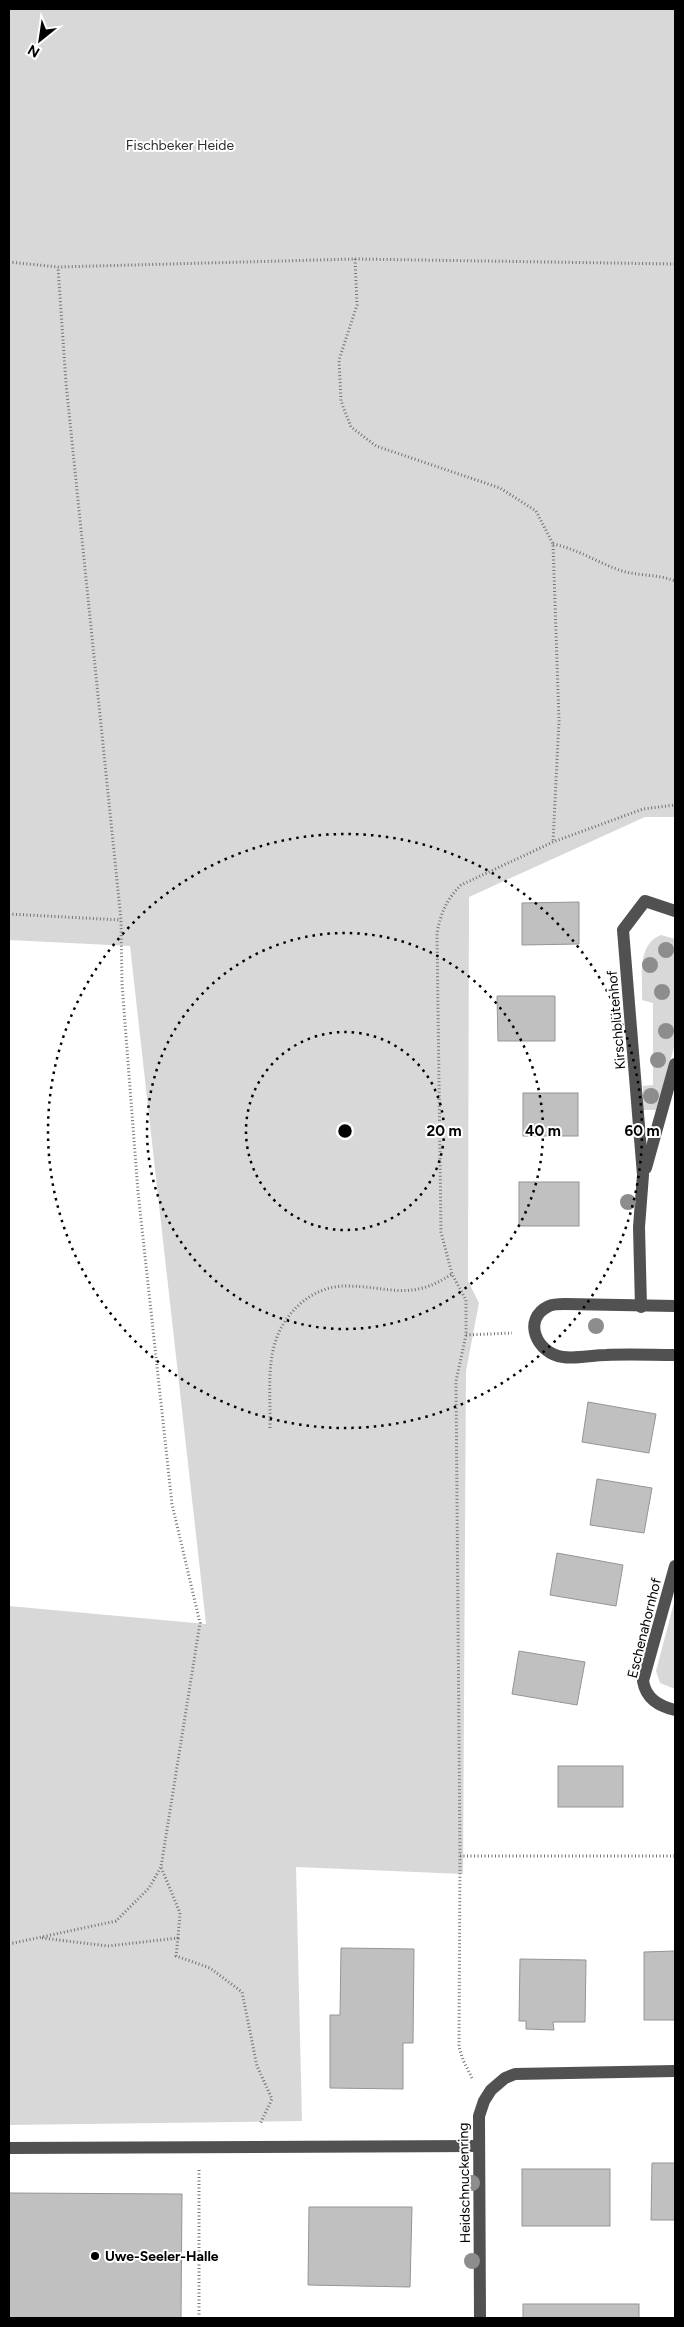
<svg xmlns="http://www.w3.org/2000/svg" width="684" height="2327" viewBox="0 0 684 2327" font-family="Figtree,sans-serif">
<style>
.green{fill:#d8d8d8}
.building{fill:#c0c0c0;stroke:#959595}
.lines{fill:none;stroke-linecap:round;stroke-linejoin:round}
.path{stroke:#737373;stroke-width:3;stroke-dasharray:1 2.5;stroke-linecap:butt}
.minor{stroke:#515151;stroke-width:12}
.tree{fill:#8d8d8d}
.ring{fill:none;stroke:#000;stroke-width:2.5;stroke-dasharray:2.5 5}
.poi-dot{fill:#000;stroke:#fff;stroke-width:2}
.labels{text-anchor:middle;stroke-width:4;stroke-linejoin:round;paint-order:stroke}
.park-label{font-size:14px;fill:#2f2f2f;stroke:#fff}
.street-label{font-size:14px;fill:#000;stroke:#fff}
.poi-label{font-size:14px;font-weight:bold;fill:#000;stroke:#fff;text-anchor:start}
.centre{fill:#000;stroke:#fff;stroke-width:2.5}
.ring-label{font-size:15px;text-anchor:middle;font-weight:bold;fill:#000;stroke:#fff;stroke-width:4;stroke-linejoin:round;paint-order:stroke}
</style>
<rect width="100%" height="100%" fill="#fff"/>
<!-- green -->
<g class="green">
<polygon points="9,9 675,9 675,817 645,817 469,897 468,1281 479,1303 466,1371 463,1874 296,1867 302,2121 9,2125 9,1606 206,1624 130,946 9,940"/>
<path d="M661,935L675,939V1044L656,1110H643V1086L653,1085V1003L642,1000C643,977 636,945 661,935Z"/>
<polygon points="675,1599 675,1689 660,1683 656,1671"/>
</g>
<!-- building -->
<g class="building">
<polygon points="579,902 579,944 522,945 522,903"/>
<polygon points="497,996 555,996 555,1041 498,1041"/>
<rect x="523" y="1093" width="55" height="43"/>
<rect x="519" y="1182" width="60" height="44"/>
<polygon points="588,1402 656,1414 649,1453 582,1442"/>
<polygon points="597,1479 652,1488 644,1533 590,1525"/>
<polygon points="557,1553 623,1565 616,1606 550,1595"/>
<polygon points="519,1651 585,1662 577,1705 512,1694"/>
<rect x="558" y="1766" width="65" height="41"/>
<polygon points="341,1948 414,1949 413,2043 403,2043 403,2089 330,2088 330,2015 340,2015"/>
<polygon points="675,1951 675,2020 644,2020 644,1952"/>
<polygon points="520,1959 586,1960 585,2022 553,2022 554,2030 526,2029 526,2021 519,2021"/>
<polygon points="652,2163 675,2163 675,2220 651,2220"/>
<rect x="522" y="2169" width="88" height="57"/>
<polygon points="9,2193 182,2194 181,2318 9,2318"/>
<polygon points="309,2207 412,2207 410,2287 308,2285"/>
<rect x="523" y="2304" width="116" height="14"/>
</g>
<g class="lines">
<!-- path -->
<g class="path">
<polyline points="355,259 357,305 339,360 341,401 351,427 376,446 500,488 536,511 553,544 559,721 553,842"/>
<polyline points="9,262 58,267 355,259 675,264"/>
<path d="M553,544C578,549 598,563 622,571C639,576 658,574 675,581"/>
<polyline points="9,914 121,920"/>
<polyline points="466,1335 512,1333"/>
<path d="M270,1428C271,1382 262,1338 300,1304C312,1293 329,1286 345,1286C390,1286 410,1302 452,1274"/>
<polyline points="460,1856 675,1856"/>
<polyline points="42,1938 108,1946 178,1938 180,1913 161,1867"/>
<polyline points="178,1938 176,1956 210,1968 242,1992 257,2066 272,2099 260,2124"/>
<polyline points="9,1944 116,1921 149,1888 161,1867 200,1623 172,1504 138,1192 122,984 121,920 66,383 58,267"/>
<path d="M472,2078L463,2060L459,2047L460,1856L456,1381L466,1335V1300L452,1274L441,1232L437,933C441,913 446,900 461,885L553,842L643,809L675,805"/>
<polyline points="199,2318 199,2169"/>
</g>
<!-- minor -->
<g class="minor">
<polyline points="646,1168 675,1064"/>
<path d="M675,1306L565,1304C560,1304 553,1304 549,1306C521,1319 537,1354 563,1357C577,1359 592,1355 606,1355C629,1354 652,1355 675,1355"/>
<polyline points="641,1307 639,1227 643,1175 623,930 645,901 675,911"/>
<path d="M675,1566L643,1681C646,1699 659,1706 675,1710"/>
<polyline points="9,2148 479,2146"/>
<polyline points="480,2318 479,2116 484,2101 491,2090 505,2078 515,2074 675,2071"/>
</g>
</g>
<!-- trees -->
<g class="tree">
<circle cx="666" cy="950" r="8"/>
<circle cx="650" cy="965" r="8"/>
<circle cx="662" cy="992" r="8"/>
<circle cx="666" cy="1031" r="8"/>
<circle cx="658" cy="1060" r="8"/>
<circle cx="651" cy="1096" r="8"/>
<circle cx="628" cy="1202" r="8"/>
<circle cx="596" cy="1326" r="8"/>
<circle cx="472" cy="2183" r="8"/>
<circle cx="472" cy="2261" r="8"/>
</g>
<!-- distance rings -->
<g class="ring">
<circle cx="345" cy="1131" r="99"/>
<circle cx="345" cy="1131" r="198"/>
<circle cx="345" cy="1131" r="297"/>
</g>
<!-- markers -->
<circle class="poi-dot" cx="95" cy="2256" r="5"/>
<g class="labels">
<!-- park labels -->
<g class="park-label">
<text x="180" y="150">Fischbeker Heide</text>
</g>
<!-- street labels -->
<g class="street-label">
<text transform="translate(616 1020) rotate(-95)" y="5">Kirschblütenhof</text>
<text transform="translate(644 1628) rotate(-76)" y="5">Eschenahornhof</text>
<text transform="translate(464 2183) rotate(-91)" y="5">Heidschnuckenring</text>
</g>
<!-- poi labels -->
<g class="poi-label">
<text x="105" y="2261">Uwe-Seeler-Halle</text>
</g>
</g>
<circle cx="345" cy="1131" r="8" class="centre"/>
<g class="ring-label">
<text x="444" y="1136">20 m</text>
<text x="543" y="1136">40 m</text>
<text x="642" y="1136">60 m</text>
</g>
<!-- border -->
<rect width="684" height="2327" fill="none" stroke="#000000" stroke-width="20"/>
<!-- north arrow -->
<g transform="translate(40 40) rotate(210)" stroke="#ffffff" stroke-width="4" paint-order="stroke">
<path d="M0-4L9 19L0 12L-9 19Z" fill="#000000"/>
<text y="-8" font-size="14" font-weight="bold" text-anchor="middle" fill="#000000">N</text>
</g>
</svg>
